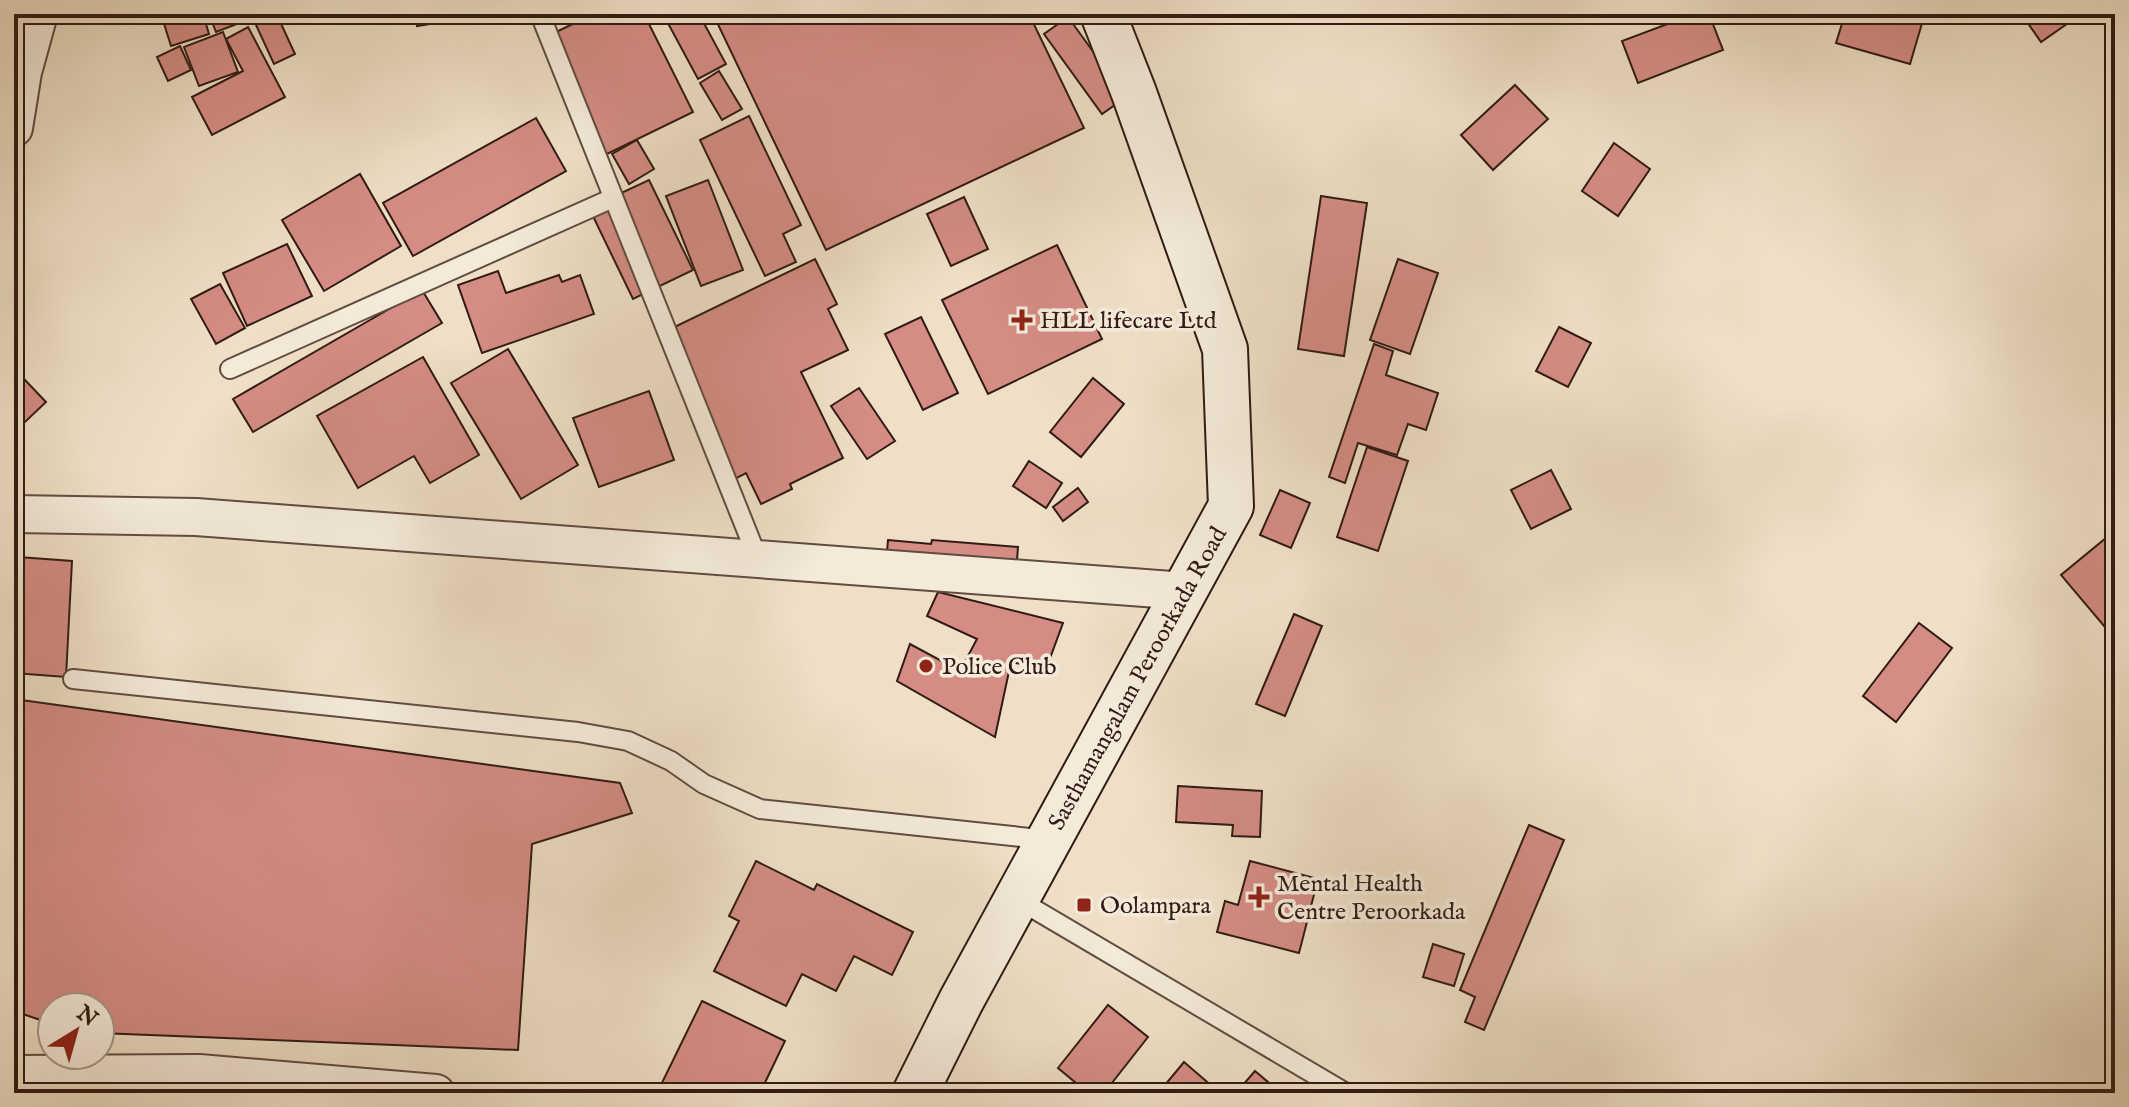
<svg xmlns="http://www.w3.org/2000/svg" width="2129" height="1107" viewBox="0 0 2129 1107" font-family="'IM FELL English',serif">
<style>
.building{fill:#d48c84;stroke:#311b13;stroke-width:2}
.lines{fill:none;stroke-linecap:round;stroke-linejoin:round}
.lane-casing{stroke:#604c40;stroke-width:22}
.street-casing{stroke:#604c40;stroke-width:40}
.secondary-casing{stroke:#311b13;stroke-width:48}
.lane{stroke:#f4eada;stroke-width:18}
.street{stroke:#f4eada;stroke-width:36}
.secondary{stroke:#f4eada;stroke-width:44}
.poi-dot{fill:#8f2418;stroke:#f4eada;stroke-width:3}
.labels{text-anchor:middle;stroke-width:7;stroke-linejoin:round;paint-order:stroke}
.poi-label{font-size:24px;fill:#311b13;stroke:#f4eada;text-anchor:start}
.street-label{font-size:24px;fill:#311b13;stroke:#f4eada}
</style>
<rect width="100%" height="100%" fill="#eedfc6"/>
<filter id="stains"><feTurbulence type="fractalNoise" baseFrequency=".0025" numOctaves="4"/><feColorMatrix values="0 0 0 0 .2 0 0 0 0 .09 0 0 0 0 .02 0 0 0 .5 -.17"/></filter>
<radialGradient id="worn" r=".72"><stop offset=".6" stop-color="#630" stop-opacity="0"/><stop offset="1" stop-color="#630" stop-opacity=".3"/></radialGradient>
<!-- building -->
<g class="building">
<polygon points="161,14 203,14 209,34 171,46"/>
<polygon points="209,14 263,14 216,32"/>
<polygon points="415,14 447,14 449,21 417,26"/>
<polygon points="593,14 644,14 693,112 605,155 546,37"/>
<polygon points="663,14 699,14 726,64 698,79"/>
<polygon points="713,14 1029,14 1084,128 826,250"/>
<polygon points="1694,14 1709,14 1723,50 1638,83 1622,41"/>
<polygon points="1845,14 1902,14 1923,20 1910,64 1836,43"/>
<polygon points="2033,14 2081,14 2041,42 2025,19"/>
<polygon points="277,15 295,54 274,64 256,25"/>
<polygon points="1068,17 1126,97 1102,114 1044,34"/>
<polygon points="248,27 285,97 212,135 192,97 243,71 226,39"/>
<polygon points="223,32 238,72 199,86 184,47"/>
<polygon points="180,46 191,70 168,81 157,57"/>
<polygon points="719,71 742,109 722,120 700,83"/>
<polygon points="1515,85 1548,119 1493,170 1461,135"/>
<polygon points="749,116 801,225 783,234 796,262 765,276 700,140"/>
<polygon points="536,118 566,171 413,256 383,203"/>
<polygon points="637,140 654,169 629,184 612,154"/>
<polygon points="1614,143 1650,169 1618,216 1582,191"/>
<polygon points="360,174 401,246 324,291 282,220"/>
<polygon points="649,180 693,270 633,299 589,208"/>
<polygon points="708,180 743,270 701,286 666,196"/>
<polygon points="1321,196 1367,203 1344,356 1298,349"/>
<polygon points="964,197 988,249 951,266 927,214"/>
<polygon points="287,244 312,296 247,326 223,273"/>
<polygon points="1057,245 1102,339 988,394 942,300"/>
<polygon points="815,259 837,304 828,309 848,350 801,372 843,458 790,484 792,489 761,504 746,473 731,481 658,335"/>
<polygon points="1398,259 1438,273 1410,354 1370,340"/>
<polygon points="498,271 506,293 559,275 562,282 580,275 594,314 482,353 458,285"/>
<polygon points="220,284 245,328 216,344 191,299"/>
<polygon points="422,290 442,323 253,432 233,399"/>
<polygon points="921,317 958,393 923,410 885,334"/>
<polygon points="1559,327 1591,343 1568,387 1536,371"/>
<polygon points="1374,344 1393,351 1386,375 1438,393 1426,430 1408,424 1397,455 1358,443 1345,483 1329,477"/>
<polygon points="508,349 578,465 521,499 451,383"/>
<polygon points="423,357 479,455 430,483 414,456 358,488 317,416"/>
<polygon points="1093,378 1124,404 1081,457 1050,432"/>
<polygon points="25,380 46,402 25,422 14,412 14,391"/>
<polygon points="859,388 895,441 867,459 831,406"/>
<polygon points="649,391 674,460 599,487 573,418"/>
<polygon points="1367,447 1408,461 1378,551 1337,537"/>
<polygon points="1029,461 1062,483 1046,508 1013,486"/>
<polygon points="1551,470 1571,509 1531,529 1511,490"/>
<polygon points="1078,488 1088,502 1063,521 1053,507"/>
<polygon points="1280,490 1310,503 1291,548 1260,535"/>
<polygon points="2106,538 2115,548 2115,639 2061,575"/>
<polygon points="888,540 931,544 932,540 1018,547 1015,586 885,575"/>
<polygon points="18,557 72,561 66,677 14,673"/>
<polygon points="938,592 1063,623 1046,669 1011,662 995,737 897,681 910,644 960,671 977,639 927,616"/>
<polygon points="1294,614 1322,626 1285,716 1256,704"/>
<polygon points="1919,623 1952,648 1896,722 1863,696"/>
<polygon points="14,699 620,783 632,813 532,844 518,1050 100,1033 100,1007 52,1007 52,1024 14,1011"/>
<polygon points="2115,716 2115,737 2105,724"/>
<polygon points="1178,786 1262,791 1260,837 1232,836 1233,825 1176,822"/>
<polygon points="1529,825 1564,840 1484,1030 1465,1022 1475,997 1460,990"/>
<polygon points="756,861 814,890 817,884 913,932 892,975 854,956 836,991 802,974 786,1006 714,971 739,921 729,916"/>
<polygon points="1250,861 1318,879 1299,953 1217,932 1225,901 1238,905"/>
<polygon points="1433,944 1464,954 1454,986 1423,977"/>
<polygon points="702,1001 785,1041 760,1093 657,1093"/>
<polygon points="1108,1005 1148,1037 1104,1093 1088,1093 1058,1068"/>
<polygon points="1184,1062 1220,1093 1163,1093 1160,1091"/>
<polygon points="1255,1071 1281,1093 1236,1093"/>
</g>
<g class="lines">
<defs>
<g id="lane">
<polyline points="540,14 758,559"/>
<polyline points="230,369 613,198"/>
<polyline points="73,679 578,732 628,741 671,761 704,784 760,809 1049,840"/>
<polyline points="1017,899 1346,1093"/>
</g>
<g id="street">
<polyline points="14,128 23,72 39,14"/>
<polyline points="14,514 196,517 1185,591"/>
<polyline points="14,1074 199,1073 436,1093"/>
</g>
<polyline id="secondary" points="915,1093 961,1001 1231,506 1225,349 1134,93 1103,14"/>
</defs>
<!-- lane casing -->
<use href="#lane" class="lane-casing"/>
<!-- street casing -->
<use href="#street" class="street-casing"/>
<!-- secondary casing -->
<use href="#secondary" class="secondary-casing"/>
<!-- lane -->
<use href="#lane" class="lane"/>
<!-- street -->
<use href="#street" class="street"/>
<!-- secondary -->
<use href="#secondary" class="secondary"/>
</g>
<!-- markers -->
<g class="poi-dot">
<path d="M1018 308h8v8h8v8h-8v8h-8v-8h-8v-8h8z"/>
<circle cx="926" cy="666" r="8"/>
<path d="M1255 885h8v8h8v8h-8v8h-8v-8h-8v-8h8z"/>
<rect x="1076" y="897" width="16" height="16" rx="4"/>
</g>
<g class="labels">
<!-- poi labels -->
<g class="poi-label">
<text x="1040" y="328">HLL lifecare Ltd</text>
<text x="942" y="674">Police Club</text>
<text x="1277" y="891">Mental Health<tspan x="1277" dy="28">Centre Peroorkada</tspan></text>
<text x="1100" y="913">Oolampara</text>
</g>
<!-- street labels -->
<g class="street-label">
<text transform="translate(1137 678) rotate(-61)" y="8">Sasthamangalam Peroorkada Road</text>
</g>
</g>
<!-- margin -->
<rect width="2129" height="1107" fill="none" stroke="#eedfc6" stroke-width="48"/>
<rect x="16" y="16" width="2097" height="1075" fill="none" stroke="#311b13" stroke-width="4"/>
<rect x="24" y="24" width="2081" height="1059" fill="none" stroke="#311b13" stroke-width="2"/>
<!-- north arrow -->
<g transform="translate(76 1031) rotate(37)"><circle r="38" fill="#f4eada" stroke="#a6978a" stroke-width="2"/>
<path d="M0-6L14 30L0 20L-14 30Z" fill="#8f2418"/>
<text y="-12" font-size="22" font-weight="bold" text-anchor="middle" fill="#311b13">N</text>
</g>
<rect width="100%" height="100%" filter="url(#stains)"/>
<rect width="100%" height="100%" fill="url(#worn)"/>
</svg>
